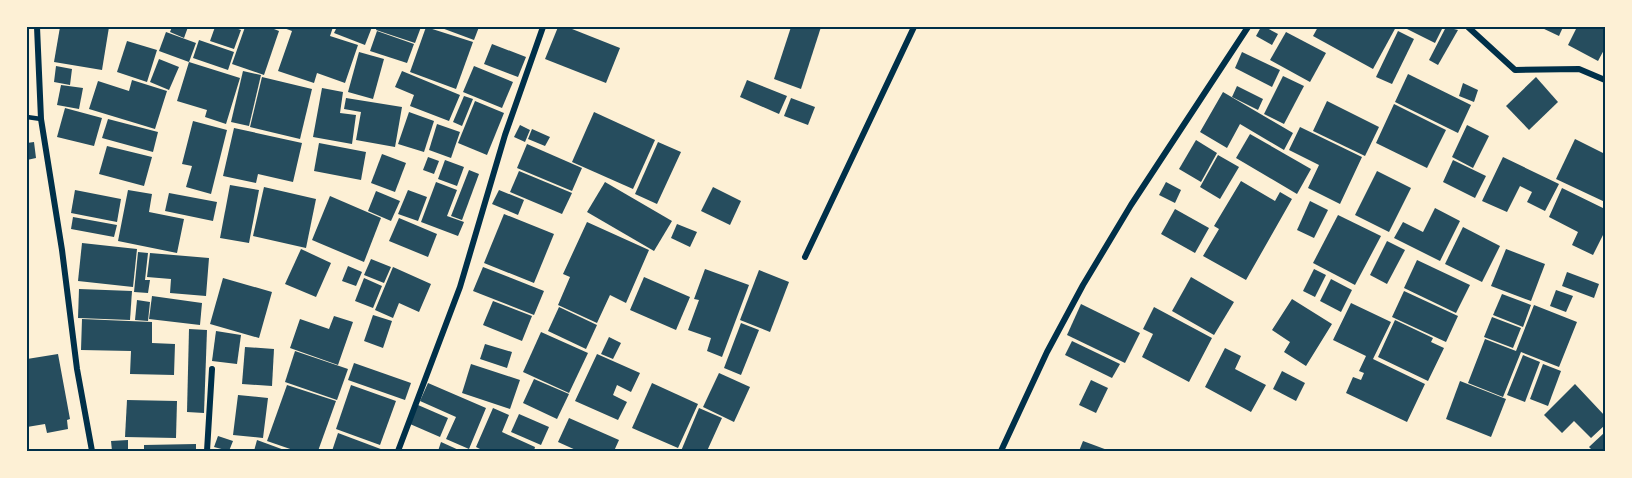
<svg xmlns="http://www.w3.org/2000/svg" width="1632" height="478" viewBox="0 0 1632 478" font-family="Lora,serif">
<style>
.building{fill:#264d5e}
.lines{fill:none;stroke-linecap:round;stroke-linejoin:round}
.service{stroke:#003049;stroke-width:4.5}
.minor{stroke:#003049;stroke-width:6}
.neatline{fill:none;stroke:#003049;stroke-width:2}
</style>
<rect width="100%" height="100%" fill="#fdf0d5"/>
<!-- building -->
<g class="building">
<polygon points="60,27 109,27 102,70 54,62"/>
<polygon points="172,27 188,27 184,38 170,32"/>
<polygon points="215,27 233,27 241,30 234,49 210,41"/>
<polygon points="245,27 269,27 279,31 264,75 232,64"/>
<polygon points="281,27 333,27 330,36 358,45 345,83 317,73 314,83 278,71 292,31"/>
<polygon points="337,27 372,27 365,45 334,33"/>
<polygon points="377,27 421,27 415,43 376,30"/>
<polygon points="426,27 473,42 456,89 410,72"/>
<polygon points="439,27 479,27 474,40"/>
<polygon points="558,27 567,27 620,48 606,83 545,59"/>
<polygon points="791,27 821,27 801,89 774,79"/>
<polygon points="1261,27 1265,27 1278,34 1272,45 1256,36"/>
<polygon points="1318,27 1396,27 1373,69 1313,36"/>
<polygon points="1403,27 1443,27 1435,43"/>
<polygon points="1446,27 1458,30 1438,65 1429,60"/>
<polygon points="1540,27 1563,27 1559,36"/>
<polygon points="1577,27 1605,27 1605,48 1598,61 1568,45"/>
<polygon points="377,31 414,44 407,63 370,51"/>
<polygon points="1398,31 1414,39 1392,84 1376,77"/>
<polygon points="166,32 196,43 189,62 159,51"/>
<polygon points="1286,32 1326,53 1310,82 1270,60"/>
<polygon points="199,40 234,52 228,70 193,58"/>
<polygon points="127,41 157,50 147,82 117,72"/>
<polygon points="492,44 526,57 518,77 484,64"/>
<polygon points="359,52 384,59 373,99 348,92"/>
<polygon points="1242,52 1280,70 1272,87 1235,68"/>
<polygon points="159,59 179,67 169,90 150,82"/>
<polygon points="189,62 240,78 226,124 205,117 207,110 177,101"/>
<polygon points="56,66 72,69 70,85 54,82"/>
<polygon points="474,66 513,82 502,108 463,92"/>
<polygon points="243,71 261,75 249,126 231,122"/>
<polygon points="402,71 460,95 449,121 410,106 414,95 395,87"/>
<polygon points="1408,74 1471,105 1458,133 1395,102"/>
<polygon points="1283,76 1304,86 1284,124 1264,114"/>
<polygon points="262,77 312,89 300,139 250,127"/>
<polygon points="1536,77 1558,102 1529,130 1506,106"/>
<polygon points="132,80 167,91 155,129 89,109 98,81 129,91"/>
<polygon points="747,80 787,96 779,114 740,97"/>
<polygon points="1463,83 1478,90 1474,102 1459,96"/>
<polygon points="61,85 83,88 79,109 57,105"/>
<polygon points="1237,86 1263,99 1258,110 1232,97"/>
<polygon points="322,88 343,92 340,113 356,115 352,144 313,137"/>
<polygon points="1223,92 1293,133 1284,150 1240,124 1227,148 1200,132"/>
<polygon points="464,96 473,99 462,126 453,122"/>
<polygon points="346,98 402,107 395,147 356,140 361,112 344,109"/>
<polygon points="791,98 815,107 808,125 784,116"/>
<polygon points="475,101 504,113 487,155 458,143"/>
<polygon points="1327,101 1379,127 1365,156 1313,131"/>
<polygon points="1394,104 1446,130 1427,168 1376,143"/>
<polygon points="65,108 102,118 94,146 57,137"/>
<polygon points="409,112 434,121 424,152 398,144"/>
<polygon points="594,112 655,140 633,189 572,162"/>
<polygon points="108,119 158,132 153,152 102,138"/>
<polygon points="193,121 227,130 211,194 186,187 192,166 182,164"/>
<polygon points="437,124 460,132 451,158 429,150"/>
<polygon points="520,125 530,130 525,142 514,137"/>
<polygon points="1467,125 1489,136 1473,168 1452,157"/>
<polygon points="1300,127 1362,157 1340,204 1308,188 1319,165 1289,150"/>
<polygon points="234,128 302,143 293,182 258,174 256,183 223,176"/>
<polygon points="532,129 550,137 545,146 528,139"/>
<polygon points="1250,134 1311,169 1297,194 1236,158"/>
<polygon points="1575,139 1605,154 1605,202 1556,179"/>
<polygon points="1196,140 1217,153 1201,182 1179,169"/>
<polygon points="34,142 36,158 27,160 27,143"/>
<polygon points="658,142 681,152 657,204 635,194"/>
<polygon points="319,143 366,152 361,180 314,171"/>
<polygon points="527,144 582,168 572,191 517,168"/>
<polygon points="107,146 152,157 144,186 99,174"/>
<polygon points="382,154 406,163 395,192 371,183"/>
<polygon points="1218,155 1239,167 1220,199 1200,187"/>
<polygon points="428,157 439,161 434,174 423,170"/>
<polygon points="1503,157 1559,184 1545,211 1527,202 1532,192 1520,186 1507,212 1482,201"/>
<polygon points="445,160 464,167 457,186 438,179"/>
<polygon points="1453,160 1486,176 1475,198 1443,182"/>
<polygon points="469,170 479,174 462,220 451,216"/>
<polygon points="519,171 572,193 562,214 510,192"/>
<polygon points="1377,171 1411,188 1389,232 1355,215"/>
<polygon points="1241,181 1275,201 1280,192 1292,199 1246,280 1203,256 1219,229 1214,226"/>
<polygon points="436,182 457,190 447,216 464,222 458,236 421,222"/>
<polygon points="605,182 672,221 654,251 587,212"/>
<polygon points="1166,182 1181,190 1175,203 1159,195"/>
<polygon points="230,185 259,190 249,243 220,238"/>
<polygon points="264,187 316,199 306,248 253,236"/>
<polygon points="713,187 741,201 730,225 701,211"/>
<polygon points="1562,188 1605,209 1605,231 1593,255 1572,245 1578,232 1549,217"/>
<polygon points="75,190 121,199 117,222 71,213"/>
<polygon points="128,190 152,194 149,212 184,219 177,253 118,241"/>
<polygon points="408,190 427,197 418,221 398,214"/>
<polygon points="499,190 524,200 518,215 492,204"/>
<polygon points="376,191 400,201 391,221 368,211"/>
<polygon points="169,193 217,202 213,221 165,211"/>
<polygon points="330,196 381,218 364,262 312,240"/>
<polygon points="1310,201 1328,210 1314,238 1297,230"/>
<polygon points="1435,208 1460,221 1440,261 1394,238 1403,222 1423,232"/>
<polygon points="1175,209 1209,228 1195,253 1161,234"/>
<polygon points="504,214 554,234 534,283 484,263"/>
<polygon points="1338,215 1381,236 1355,285 1313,263"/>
<polygon points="73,217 117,225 114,237 71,229"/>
<polygon points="399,218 437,234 428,257 389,241"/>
<polygon points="587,222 649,250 626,303 610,295 597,323 558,305 570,277 563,274"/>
<polygon points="677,224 697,232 690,247 671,238"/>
<polygon points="1463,227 1500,246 1482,282 1445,264"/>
<polygon points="1387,241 1405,250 1387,284 1370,275"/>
<polygon points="82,243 137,249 133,287 78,281"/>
<polygon points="301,249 331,263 316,297 285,284"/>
<polygon points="1506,249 1545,264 1531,301 1491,286"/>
<polygon points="138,252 148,253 145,280 150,280 148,293 134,292"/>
<polygon points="150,253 209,258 206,296 170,293 171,279 147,277"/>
<polygon points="371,259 391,267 384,283 364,275"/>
<polygon points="1417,260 1470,285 1456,313 1404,288"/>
<polygon points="348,266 362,272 356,286 342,281"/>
<polygon points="393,267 431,284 419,312 399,303 393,318 375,310"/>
<polygon points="483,267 544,291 534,315 473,291"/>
<polygon points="705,269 749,285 722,357 707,351 711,338 688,330 699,300 694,299"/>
<polygon points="1314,269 1326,275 1315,297 1303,291"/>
<polygon points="759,270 789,282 770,332 740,320"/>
<polygon points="1567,272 1599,284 1594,298 1562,286"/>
<polygon points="644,277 690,297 676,330 630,310"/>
<polygon points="1191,277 1234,302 1214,335 1172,311"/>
<polygon points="223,278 272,292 259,338 210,324"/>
<polygon points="364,278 382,286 373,308 355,301"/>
<polygon points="1331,279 1352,290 1341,312 1320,301"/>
<polygon points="79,289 132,291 130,320 78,318"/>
<polygon points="1556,290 1573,296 1566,312 1550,306"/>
<polygon points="1404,291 1458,316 1446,342 1392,317"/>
<polygon points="1502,294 1531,305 1523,327 1493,315"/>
<polygon points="152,296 202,303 200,325 149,319"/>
<polygon points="1292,299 1332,324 1306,366 1284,352 1290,342 1272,330"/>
<polygon points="137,300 150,302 148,321 135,320"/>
<polygon points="493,301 532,316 522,341 483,325"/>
<polygon points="1351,303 1391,322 1373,359 1425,384 1407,422 1346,393 1353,377 1361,380 1364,373 1359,371 1366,356 1333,340"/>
<polygon points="1081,304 1140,333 1125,363 1067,335"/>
<polygon points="1534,305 1577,322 1559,367 1521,352 1503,397 1468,383 1485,339 1516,351"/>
<polygon points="559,307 597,325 586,349 548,331"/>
<polygon points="1154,307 1212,338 1189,382 1142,357 1153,334 1143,329"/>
<polygon points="373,315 392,321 383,348 364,341"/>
<polygon points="334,316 353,322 338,365 290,348 300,319 329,329"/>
<polygon points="1492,317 1521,328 1513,348 1484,337"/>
<polygon points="82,319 152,322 152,343 175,344 174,375 130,374 131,351 81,350"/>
<polygon points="1395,320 1433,338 1431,342 1444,348 1428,381 1378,357"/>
<polygon points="741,323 759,330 741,375 724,368"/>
<polygon points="189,329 207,330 204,413 187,412"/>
<polygon points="216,331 241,335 237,364 212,361"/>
<polygon points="541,332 588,353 569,393 523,372"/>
<polygon points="609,337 621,343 613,359 601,354"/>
<polygon points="1072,341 1120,364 1112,378 1065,355"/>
<polygon points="485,344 512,352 507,368 480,359"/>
<polygon points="245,347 274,349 272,386 242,384"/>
<polygon points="1225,348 1241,356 1235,369 1266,385 1251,412 1205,387"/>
<polygon points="295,351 348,369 337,400 285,382"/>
<polygon points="58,354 70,419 67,420 68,429 47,433 45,424 27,427 27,359"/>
<polygon points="597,354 640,373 631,392 617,385 613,395 627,402 618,420 575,401"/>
<polygon points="1523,355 1540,362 1525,402 1507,395"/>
<polygon points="354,363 411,383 405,400 348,380"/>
<polygon points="471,364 520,380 510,409 462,393"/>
<polygon points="1543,364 1561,371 1548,406 1530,399"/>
<polygon points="1282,371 1305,383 1296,401 1273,389"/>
<polygon points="719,373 750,387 734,422 703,407"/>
<polygon points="534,379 569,394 557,419 523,403"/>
<polygon points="1091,380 1108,388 1096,413 1079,405"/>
<polygon points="1460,381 1506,399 1491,437 1446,419"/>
<polygon points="428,383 486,408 469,449 446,439 456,417 420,401"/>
<polygon points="652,383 698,404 678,448 632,428"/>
<polygon points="1575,384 1605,416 1605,425 1591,438 1574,421 1562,433 1544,415"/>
<polygon points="287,385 336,401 318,451 296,451 267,441"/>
<polygon points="351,385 396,401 380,445 336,429"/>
<polygon points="238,395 268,398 263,438 233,435"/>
<polygon points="127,400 177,401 176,438 125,437"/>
<polygon points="418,405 448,418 440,437 410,424"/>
<polygon points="493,408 509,415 502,432 535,447 534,451 484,451 476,447"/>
<polygon points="699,408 722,418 707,451 681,451"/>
<polygon points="519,414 549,427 541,445 511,432"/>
<polygon points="569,418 619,440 614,451 578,451 558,442"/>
<polygon points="1605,432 1605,451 1593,451 1589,447"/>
<polygon points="338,433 386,451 332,451"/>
<polygon points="218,436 233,441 229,451 214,447"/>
<polygon points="128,440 128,451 112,451 111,441"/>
<polygon points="257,440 287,451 254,451"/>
<polygon points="1083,441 1110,451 1079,451"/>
<polygon points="441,442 461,451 438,451"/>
<polygon points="196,444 196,451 144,451 144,445"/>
</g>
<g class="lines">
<!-- service -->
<polyline class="service" points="27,117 41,119"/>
<!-- minor -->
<g class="minor">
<polyline points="37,27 41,119 62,250 77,369 92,451"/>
<polyline points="1468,27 1515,70 1579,69 1605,80"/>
<polyline points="805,257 914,27"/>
<polyline points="207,451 212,369"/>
<polyline points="398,451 460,287 505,135 543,27"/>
<polyline points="1001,451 1047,352 1083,285 1131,205 1248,27"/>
</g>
</g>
<!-- border -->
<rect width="1632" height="478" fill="none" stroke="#fdf0d5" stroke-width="57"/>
<rect x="28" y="28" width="1576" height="422" class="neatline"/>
</svg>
